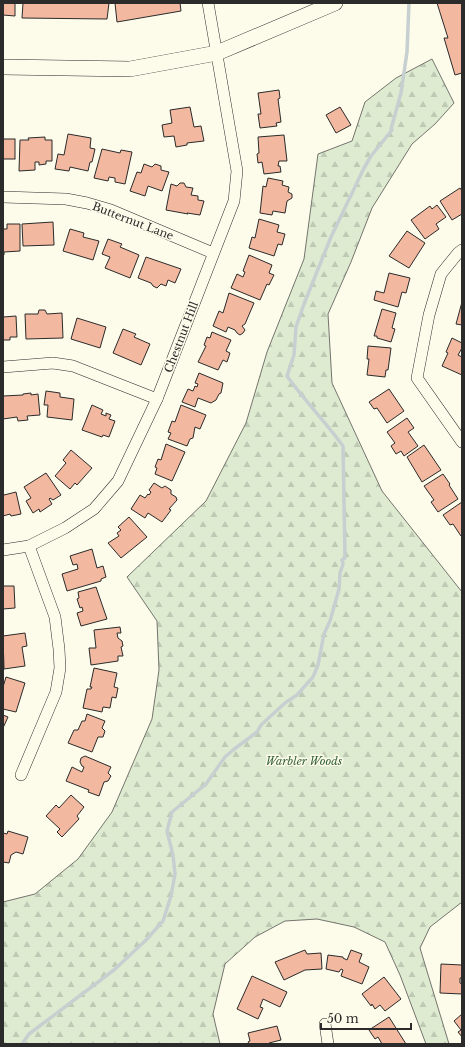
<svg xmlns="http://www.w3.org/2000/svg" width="465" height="1047" viewBox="0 0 465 1047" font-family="'Libre Baskerville',serif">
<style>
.forest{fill:url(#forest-firs);stroke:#74746e}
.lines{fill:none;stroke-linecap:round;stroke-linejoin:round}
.stream{stroke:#c7d0d0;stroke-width:3.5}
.building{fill:#f2b8a0;stroke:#2b2b2b}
.street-casing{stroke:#2b2b2b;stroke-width:12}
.secondary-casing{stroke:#2b2b2b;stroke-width:16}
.street{stroke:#fdfbea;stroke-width:11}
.secondary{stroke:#fdfbea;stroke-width:15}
.labels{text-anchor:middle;stroke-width:3;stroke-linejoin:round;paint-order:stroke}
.street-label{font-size:11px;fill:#2b2b2b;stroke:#fdfbea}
.park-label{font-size:11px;font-style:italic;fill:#34623c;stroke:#fdfbea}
</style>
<defs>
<pattern id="forest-firs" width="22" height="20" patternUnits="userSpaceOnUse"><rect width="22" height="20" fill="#deebd1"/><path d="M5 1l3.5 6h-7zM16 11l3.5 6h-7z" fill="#bfcab4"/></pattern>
</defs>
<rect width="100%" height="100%" fill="#fdfbea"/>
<!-- forest -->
<polygon class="forest" points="432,59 454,103 435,124 412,144 372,208 351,262 328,314 332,383 382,491 462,592 462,902 430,927 420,948 449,1044 426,1044 400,975 385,942 354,927 317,919 285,921 255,937 225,964 213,1014 220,1044 3,1044 3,902 35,894 78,859 112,812 152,719 159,670 157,621 127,577 206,501 246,423 267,352 304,259 318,154 352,141 365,102 396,78"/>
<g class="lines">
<!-- stream -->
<path class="stream" d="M22,1044L29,1034L114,970L146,940L163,921L171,896L175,874L173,855L167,831L172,812L206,784L225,757L233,750L257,732L261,725L285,703L297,695L313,677L318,665L324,634L330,621L339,589L340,573L343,564L342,560L345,558L343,446C325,421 304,400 287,376L294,355L296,327L304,304L331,237L364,168L371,156L392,130L391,129L401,93L407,52L409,3"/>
</g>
<!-- building -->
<g class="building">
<polygon points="3,3 15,3 15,16 3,15"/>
<polygon points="23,3 109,3 107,19 22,18"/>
<polygon points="115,3 180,3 181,11 117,22"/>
<polygon points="437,3 462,3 462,73 455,75 444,38 448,38"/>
<polygon points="279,90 280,98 278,99 281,122 276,123 277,126 260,128 258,114 261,114 258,93"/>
<polygon points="190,107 194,127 201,126 204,141 187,143 187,145 176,147 174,136 164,137 162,125 172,123 170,110"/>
<polygon points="340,107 351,125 336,133 326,115"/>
<polygon points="68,134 91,138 90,148 95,149 92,162 90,162 88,171 70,167 69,171 55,169 58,154 64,155"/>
<polygon points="284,135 287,161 279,161 278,166 280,166 281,172 264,174 262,162 258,163 257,154 259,153 258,137"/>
<polygon points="45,137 45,140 52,140 52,161 46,161 46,164 39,165 39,162 35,162 35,170 19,171 20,140 29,140 28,138"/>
<rect x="3" y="139" width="12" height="20"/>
<polygon points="102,149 120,153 121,150 132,152 125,184 115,182 115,178 109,177 108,181 94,178"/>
<polygon points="144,164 152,167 155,164 161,166 161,170 169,172 162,191 148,186 145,196 130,191 137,172 141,173"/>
<polygon points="268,178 283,181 282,185 289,187 288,192 292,194 292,198 287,201 285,213 273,211 272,215 260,213 263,186 266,187"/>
<polygon points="180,183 184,183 186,187 193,188 191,195 198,196 198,200 204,201 200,215 187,213 188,214 166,210 171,184 177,186"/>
<polygon points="460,188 462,191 462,214 452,220 440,201"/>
<polygon points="437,205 446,217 436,224 439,229 425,239 411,220 430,206 432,209"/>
<polygon points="259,219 279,225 277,232 285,234 282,245 278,244 274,256 249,248 252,237 255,238"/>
<polygon points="53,222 54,245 23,246 22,224"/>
<polygon points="7,224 20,224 20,251 4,252 4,255 3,255 3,229 7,229"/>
<polygon points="70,229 84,233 83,237 99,241 93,260 63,251"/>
<polygon points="407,231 425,243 409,268 389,256"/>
<polygon points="108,239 122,244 120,247 139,255 130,278 105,268 110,257 102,254"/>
<polygon points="249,255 272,265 269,273 274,275 269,285 267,284 260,300 231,288 237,274 243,277 245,272 243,271"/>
<polygon points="146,257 181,269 175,283 168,280 166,286 161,284 157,288 153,286 151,283 138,278"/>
<polygon points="389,273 410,278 406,293 402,292 398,307 374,300 376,291 384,293"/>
<polygon points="229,293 254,303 245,324 242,326 245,330 243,333 240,335 237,333 235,330 228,327 226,332 213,326 219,311 223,313"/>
<polygon points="462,302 462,325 456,324"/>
<polygon points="382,309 396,313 392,328 395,329 391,342 377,338 377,336 374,336"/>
<polygon points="39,310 45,310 47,314 62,313 63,338 26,339 25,314 38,314"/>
<polygon points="16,316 17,337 10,337 10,340 3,340 3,317"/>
<polygon points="77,318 106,327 100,348 71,339"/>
<polygon points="123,329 136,334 134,337 150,344 141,365 113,353"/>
<polygon points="212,332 231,340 226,351 230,353 227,362 223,360 218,370 198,362 206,346 204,345 207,337 210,338"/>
<polygon points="452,338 462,343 462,348 458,355 462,357 462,375 442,366 448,353 446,352"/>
<polygon points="368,346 391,348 388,370 386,370 385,377 367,375 369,359 367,359"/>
<polygon points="199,373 223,383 221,393 219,394 216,400 211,403 198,398 195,407 182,402 188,389 193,391 195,386 197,387 198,384 195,383"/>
<polygon points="389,389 404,411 387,423 377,408 374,409 369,402"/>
<polygon points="46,391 60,393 60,397 74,399 72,420 47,417 48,405 44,405"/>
<polygon points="31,393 31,395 38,394 40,415 27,416 28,420 18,421 17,417 3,419 3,396 23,395 23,394"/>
<polygon points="92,405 103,410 101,414 106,416 106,413 111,415 109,419 115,421 109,437 103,435 102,437 82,430"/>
<polygon points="181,405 206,415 200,429 195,427 193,438 190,439 187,446 168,439 171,433 168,432 172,421 175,422"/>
<polygon points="407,418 414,428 408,432 418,446 404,456 401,451 396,454 391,446 395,443 387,432"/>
<polygon points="166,444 185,452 172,481 155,474 157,468 155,467 158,459 161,460"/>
<polygon points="424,445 441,470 422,482 407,457"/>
<polygon points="71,450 92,468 77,485 75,483 70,489 55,476 66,463 63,460"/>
<polygon points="46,473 61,495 53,500 50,498 49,499 52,504 40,512 39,509 33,513 26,501 31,498 24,487"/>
<polygon points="443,474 450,484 449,485 458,499 438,512 431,502 434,500 424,486"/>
<polygon points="154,483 162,488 165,486 171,490 171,494 176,497 177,500 169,509 171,510 162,522 148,513 145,518 131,509 140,495 145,498 148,494 149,495 151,492 149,490"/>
<polygon points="16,492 21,514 11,516 10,514 3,516 3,493 4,495"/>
<polygon points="462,502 462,536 461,536 453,524 450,525 443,515"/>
<polygon points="129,517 147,537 121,558 108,543 119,536 117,533 121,530 118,527"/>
<polygon points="92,549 97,568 103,566 106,577 101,579 101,581 67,591 62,574 78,569 77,564 73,565 70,556"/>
<polygon points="3,586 14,586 15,608 3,609"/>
<polygon points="96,587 107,619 81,626 77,613 83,611 82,607 80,608 77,599 79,598 78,592"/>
<polygon points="120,627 121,633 117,633 118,638 122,641 123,646 121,647 123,656 118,656 118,661 91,665 89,648 96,648 94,630"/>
<polygon points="25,633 27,646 22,647 25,666 4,669 3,636"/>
<polygon points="94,668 117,673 114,687 118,688 116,698 112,697 110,708 103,707 102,712 83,708 87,689 91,689 92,687 90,687"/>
<polygon points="6,677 25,683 16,712 3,709 3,687"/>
<polygon points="87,714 105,721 102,728 105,731 103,737 98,737 92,752 68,743 74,730 78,730 82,721 85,721"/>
<polygon points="3,715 8,717 3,728"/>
<polygon points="85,756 111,767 108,773 111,776 108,781 104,782 99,796 88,792 89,790 66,781 72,767 82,772 84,767 82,766 80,762 81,758"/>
<polygon points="71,795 84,807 77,816 79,819 62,837 57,832 60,829 46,816 56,805 59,808"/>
<polygon points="8,831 28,837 23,854 16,852 11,855 9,863 3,862 3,833 7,834"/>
<polygon points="305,950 307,954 321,953 322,969 305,970 284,980 275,962"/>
<polygon points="351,950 362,954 359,962 369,967 362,984 341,976 343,970 341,969 339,972 326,969 328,955 343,957 343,958 347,960"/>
<polygon points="441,964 462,965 462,978 460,978 460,983 462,984 462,994 440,993"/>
<polygon points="252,976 287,992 280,1007 263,999 260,1007 263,1008 258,1019 237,1009"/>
<polygon points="384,977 401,999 385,1011 380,1005 375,1009 372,1004 371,1006 362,994"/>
<polygon points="462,1014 462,1037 458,1032 461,1030 454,1021"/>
<polygon points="389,1017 406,1044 382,1044 378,1037 375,1039 369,1030"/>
<polygon points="277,1026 281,1040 269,1043 269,1044 249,1044 248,1042 250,1041 248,1033"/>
</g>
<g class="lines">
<defs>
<g id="street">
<polyline points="3,197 66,199 87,203 111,210 213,253"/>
<polyline points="462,250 458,253 441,274 429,315 417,378 462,442"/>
<polyline points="3,367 53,363 73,366 157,399"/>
<polyline points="3,550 29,546 65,528 94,509 118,481 157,399 234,201 237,171 208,3"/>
<polyline points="21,775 56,692 60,668 59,649 55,617 29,546"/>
<polyline points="325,1024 328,1044"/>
</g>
<polyline id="secondary" points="3,67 130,69 217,53 335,3"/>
</defs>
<!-- street casing -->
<use href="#street" class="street-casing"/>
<!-- secondary casing -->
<use href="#secondary" class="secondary-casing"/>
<!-- street -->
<use href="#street" class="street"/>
<!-- secondary -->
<use href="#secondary" class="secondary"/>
</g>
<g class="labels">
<!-- street labels -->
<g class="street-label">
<text transform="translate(133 221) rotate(21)" y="4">Butternut Lane</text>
<text transform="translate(181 337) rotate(-69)" y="4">Chestnut Hill</text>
</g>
<!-- park labels -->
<g class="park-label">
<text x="304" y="765">Warbler Woods</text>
</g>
</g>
<!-- border -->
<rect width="465" height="1047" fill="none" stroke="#2b2b2b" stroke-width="8"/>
<!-- scale -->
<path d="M321 1023v6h90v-6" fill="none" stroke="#2b2b2b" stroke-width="2"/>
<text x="327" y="1023" font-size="12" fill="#2b2b2b" stroke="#fdfbea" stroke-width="3" paint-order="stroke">50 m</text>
</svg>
